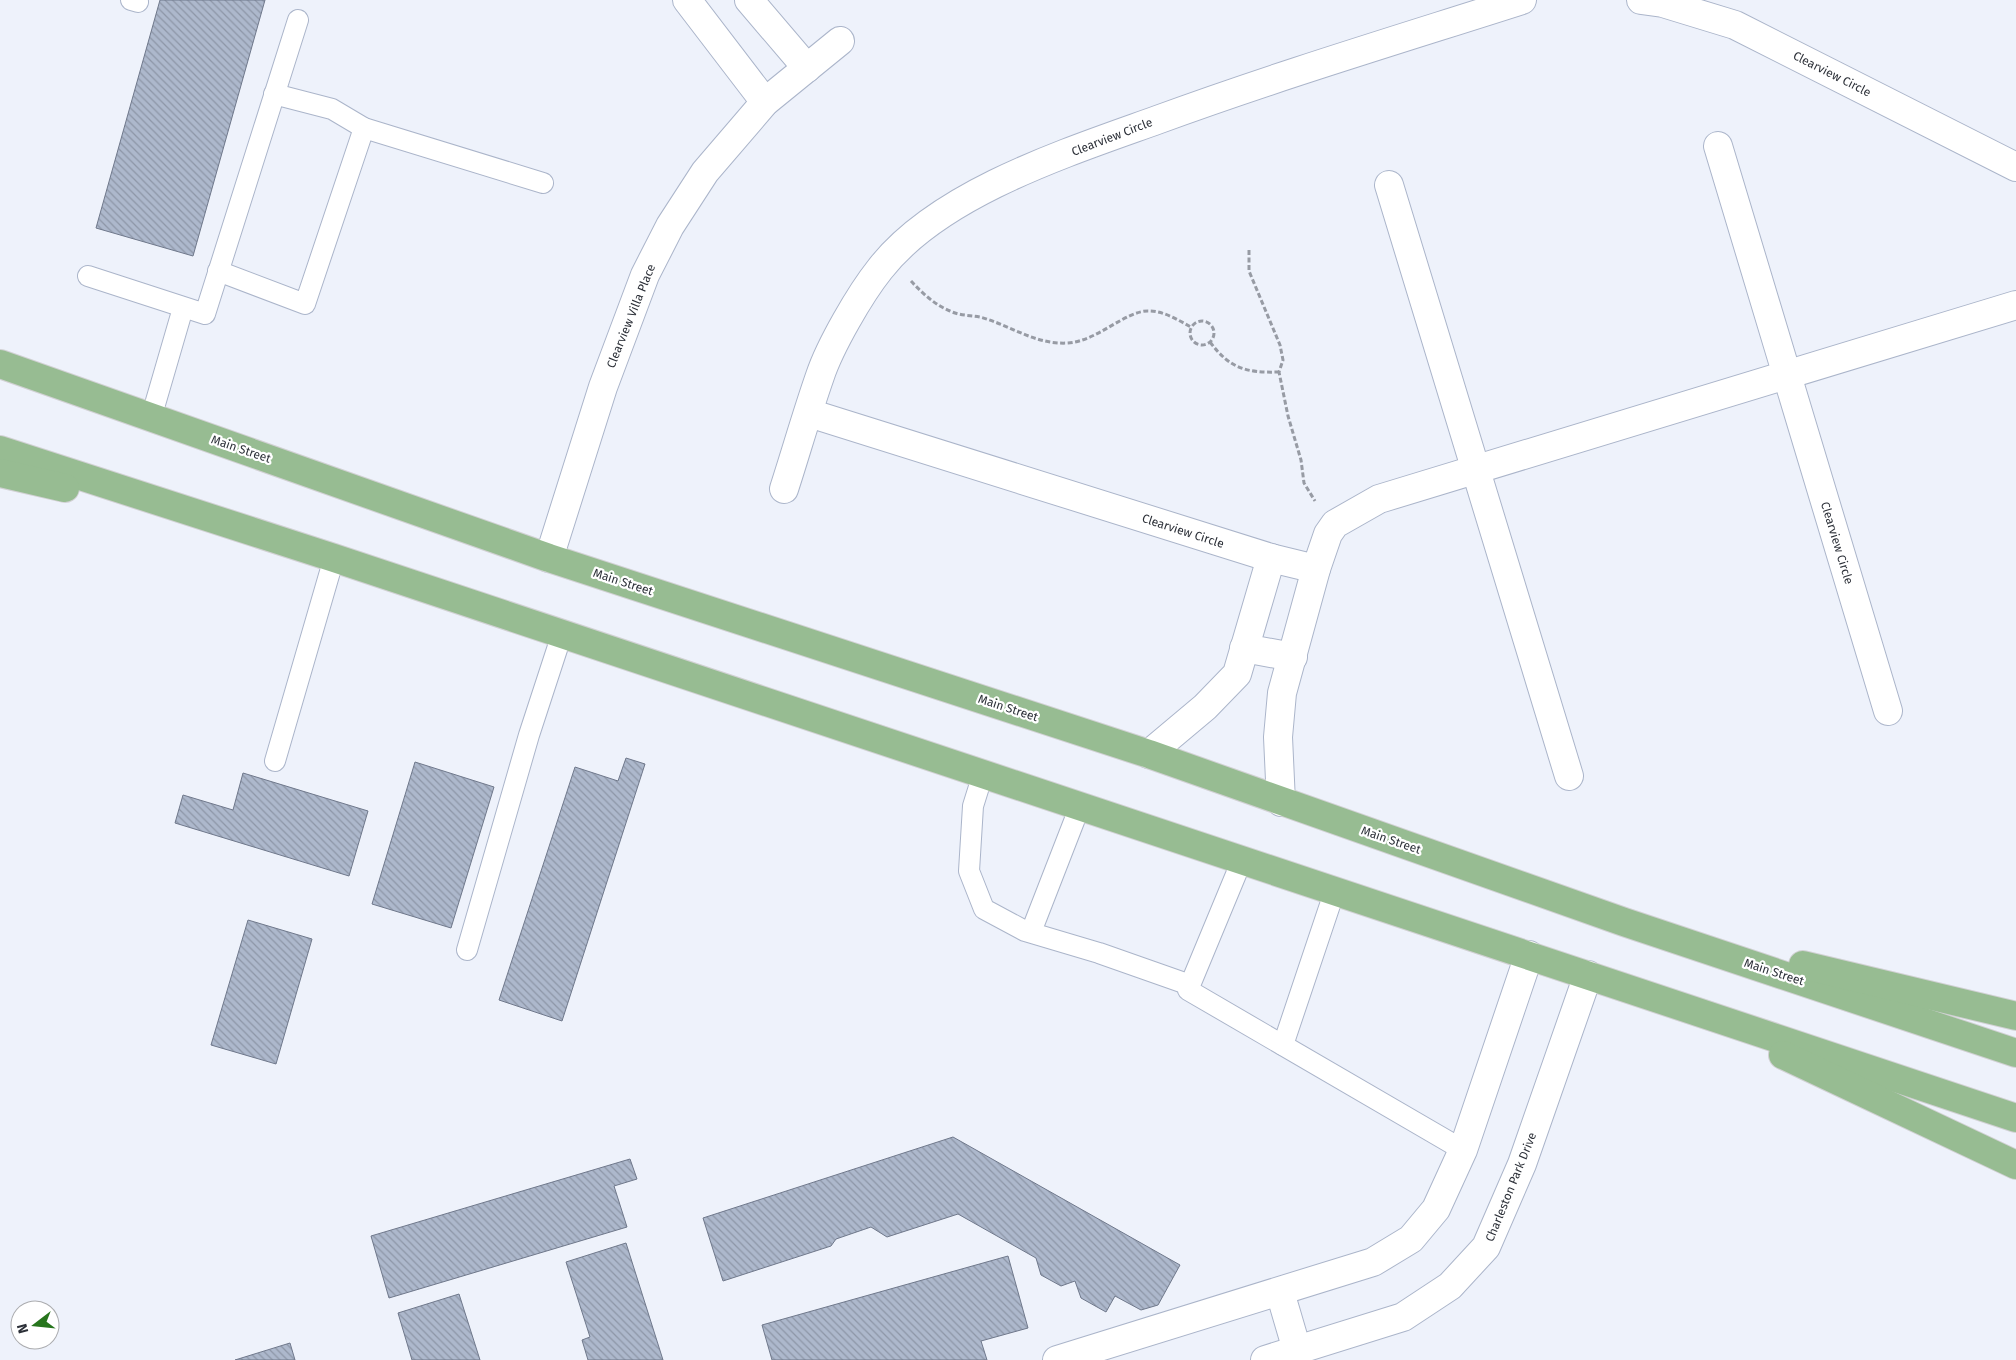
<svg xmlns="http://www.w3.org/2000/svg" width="2016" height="1360" viewBox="0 0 2016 1360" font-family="'Fira Sans',sans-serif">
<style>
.building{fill:url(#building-back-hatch);stroke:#6f788b}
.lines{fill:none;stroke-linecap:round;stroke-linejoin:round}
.service-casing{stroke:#abb5ca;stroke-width:22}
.minor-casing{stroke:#abb5ca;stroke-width:30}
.trunk-casing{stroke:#d1d1d3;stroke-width:30}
.path{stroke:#979ba4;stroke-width:3;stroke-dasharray:5 2.5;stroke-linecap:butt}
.service{stroke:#fff;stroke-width:20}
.minor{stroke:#fff;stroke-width:28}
.trunk{stroke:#97bc92;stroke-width:28}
.labels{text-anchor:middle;stroke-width:4.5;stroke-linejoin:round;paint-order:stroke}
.street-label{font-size:12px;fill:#2c3038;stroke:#fff}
</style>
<defs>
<pattern id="building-back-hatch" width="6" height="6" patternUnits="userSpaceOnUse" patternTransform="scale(1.25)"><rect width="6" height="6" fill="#adb8cc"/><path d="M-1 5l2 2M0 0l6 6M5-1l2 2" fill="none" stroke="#8d96a7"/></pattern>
</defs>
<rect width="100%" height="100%" fill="#eef2fb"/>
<!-- building -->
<g class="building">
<polygon points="160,0 265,0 193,256 96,228"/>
<polygon points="626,758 645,764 562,1021 499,1000 575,767 618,781"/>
<polygon points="415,762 494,787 451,928 372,904"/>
<polygon points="243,773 368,811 349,876 175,823 183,795 233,810"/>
<polygon points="248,920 312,939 276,1064 211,1045"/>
<polygon points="953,1137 1180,1265 1158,1305 1141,1310 1115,1296 1106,1312 1081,1298 1075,1281 1061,1286 1041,1275 1036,1258 958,1214 887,1237 871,1227 836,1239 831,1246 723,1281 703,1218"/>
<polygon points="630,1159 637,1179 614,1186 627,1227 389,1298 371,1236"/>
<polygon points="626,1243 663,1360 588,1360 582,1340 590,1337 566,1262"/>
<polygon points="1008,1256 1028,1328 981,1341 987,1360 772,1360 762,1325"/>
<polygon points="459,1294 480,1360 412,1360 398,1313"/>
<polygon points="290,1343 295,1360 235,1360"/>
</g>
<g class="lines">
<defs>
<g id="service">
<polyline points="131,0 138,2"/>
<polyline points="364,128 543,183"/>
<polyline points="218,271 305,304 364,128 332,109 274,94"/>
<polyline points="88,276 205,314 298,20"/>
<polyline points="151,418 183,308"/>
<polyline points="275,761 334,558"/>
<polyline points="983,774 973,806 969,871 984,909 1025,931 1099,953 1190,985"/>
<polyline points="1242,860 1188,990 1463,1150"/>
<polyline points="1031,932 1080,806"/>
<polyline points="467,950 529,735 562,634"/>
<polyline points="1283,1045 1335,890"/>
</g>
<g id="minor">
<polyline points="687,0 765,102"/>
<polyline points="749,0 807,68"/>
<polyline points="1641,0 1663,3 1735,25 2016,167"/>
<polyline points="1718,146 1888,711"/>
<polyline points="1389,185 1569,776"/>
<polyline points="809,413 1271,558 1316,569"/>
<path d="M784,489C796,452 807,413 820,376C830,346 860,294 880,269C939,193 1068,152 1157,120C1277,76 1400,39 1522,0"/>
<polyline points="549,558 603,387 645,275 670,226 705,172 765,102 840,41"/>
<polyline points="1244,648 1293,657"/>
<polyline points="1149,754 1205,707 1237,674 1271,558"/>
<polyline points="1281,802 1278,737 1282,693 1316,569 1328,534 1335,524 1379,499 2016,305"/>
<polyline points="1280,1292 1297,1350"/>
<polyline points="1057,1360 1373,1262 1411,1239 1436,1209 1463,1150 1529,955"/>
<polyline points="1265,1360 1403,1317 1450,1286 1486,1247 1522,1164 1588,975"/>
</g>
<g id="trunk">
<polyline points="0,364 549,558 1149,754 1624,922 2016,1053"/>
<polyline points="0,450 334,558 2016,1118"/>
<polyline points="0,473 65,488"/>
<polyline points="1803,965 2016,1016"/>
<polyline points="1783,1055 2016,1165"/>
</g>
</defs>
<!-- service casing -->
<use href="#service" class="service-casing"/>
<!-- minor casing -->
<use href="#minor" class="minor-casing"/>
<!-- trunk casing -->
<use href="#trunk" class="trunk-casing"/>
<!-- path -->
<g class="path">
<polyline points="1249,250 1249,271 1280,345 1283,360 1279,372 1288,416 1301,460 1304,483 1315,501"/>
<path d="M911,281C922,293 935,305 950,311C960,316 970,315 980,317C1010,325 1035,345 1068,343C1098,341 1126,310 1149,311C1164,311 1178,320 1191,327"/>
<circle cx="1202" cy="333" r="12"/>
<path d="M1210,342C1230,369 1247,373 1279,372"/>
</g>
<!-- service -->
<use href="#service" class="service"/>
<!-- minor -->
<use href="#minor" class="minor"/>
<!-- trunk -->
<use href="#trunk" class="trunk"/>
</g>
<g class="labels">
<!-- street labels -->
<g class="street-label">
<text transform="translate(1832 74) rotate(27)" y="4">Clearview Circle</text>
<text transform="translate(1112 137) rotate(-21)" y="4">Clearview Circle</text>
<text transform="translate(631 316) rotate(-68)" y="4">Clearview Villa Place</text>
<text transform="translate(241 449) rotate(19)" y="4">Main Street</text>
<text transform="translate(1183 531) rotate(18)" y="4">Clearview Circle</text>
<text transform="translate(1837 543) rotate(73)" y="4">Clearview Circle</text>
<text transform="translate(623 582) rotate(18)" y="4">Main Street</text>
<text transform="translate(1008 708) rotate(18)" y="4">Main Street</text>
<text transform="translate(1391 840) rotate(19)" y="4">Main Street</text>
<text transform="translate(1774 972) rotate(18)" y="4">Main Street</text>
<text transform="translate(1511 1187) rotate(-68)" y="4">Charleston Park Drive</text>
</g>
</g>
<!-- north arrow -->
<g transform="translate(35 1325) rotate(254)"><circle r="24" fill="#ffffff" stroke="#abacaf"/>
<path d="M0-4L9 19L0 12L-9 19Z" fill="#27751d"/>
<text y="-8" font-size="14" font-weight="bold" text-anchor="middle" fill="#2c3038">N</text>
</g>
</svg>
